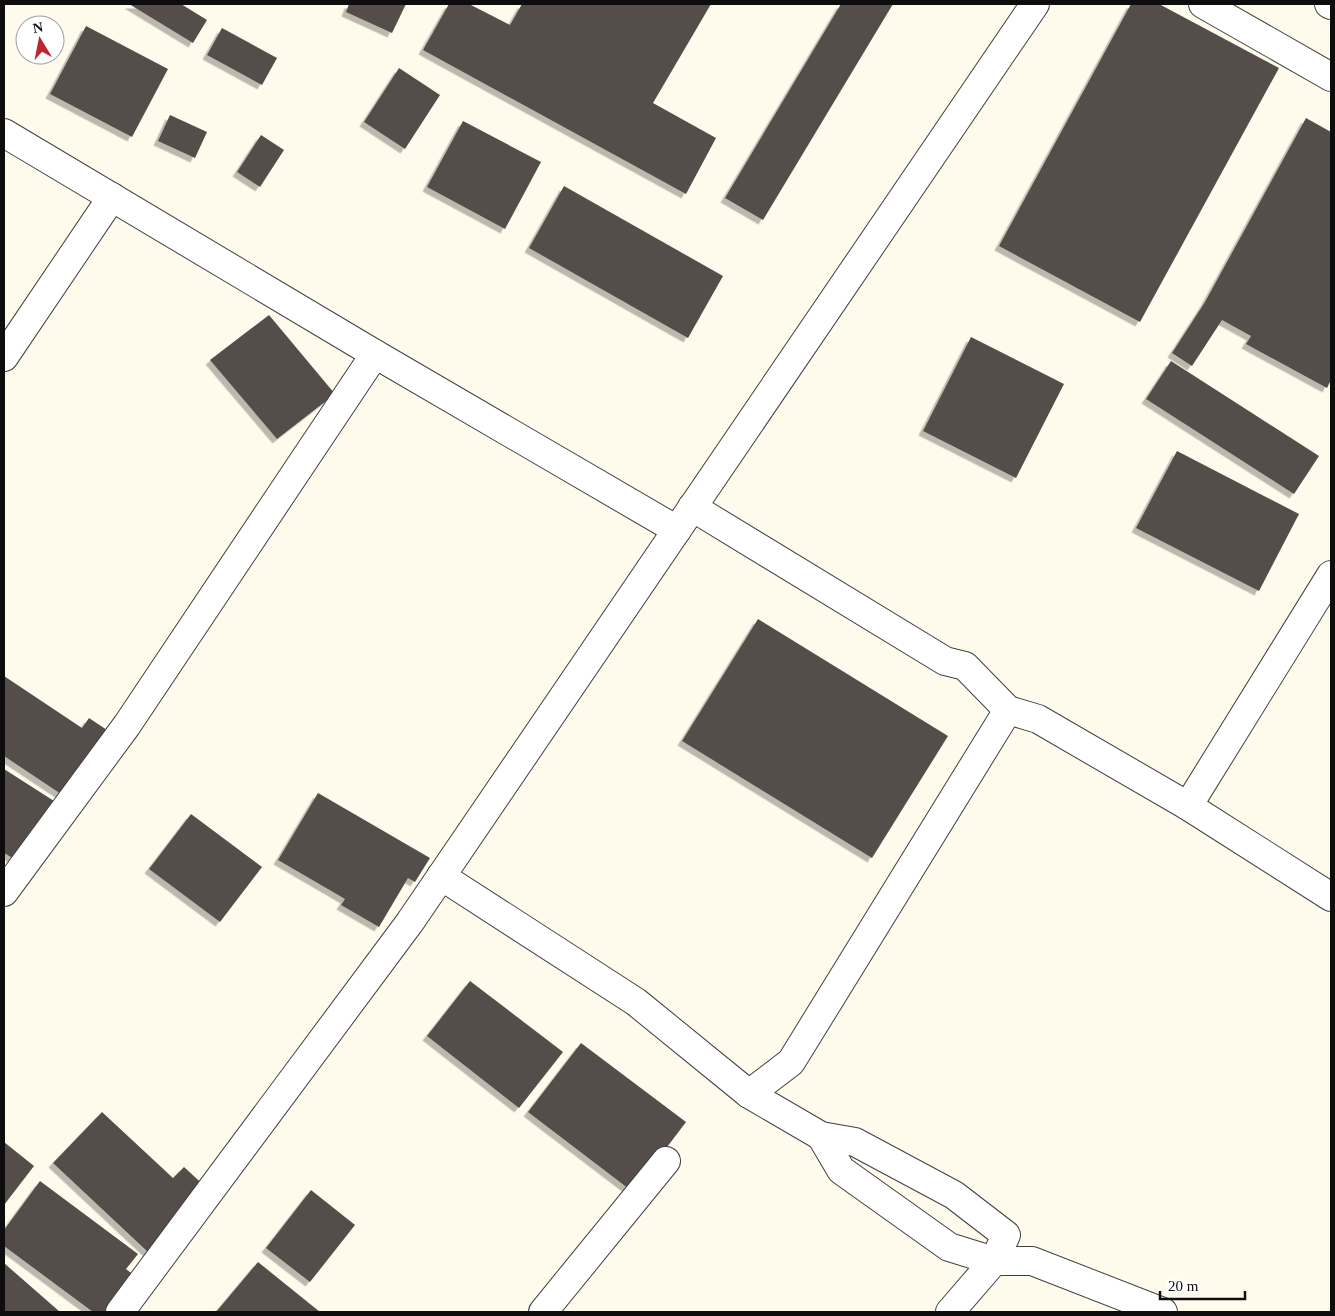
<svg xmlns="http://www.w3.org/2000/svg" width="1335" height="1316" viewBox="0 0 1335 1316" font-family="Georgia,serif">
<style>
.building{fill:#554d49;filter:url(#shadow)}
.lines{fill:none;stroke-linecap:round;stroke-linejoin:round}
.minor-casing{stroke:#404040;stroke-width:30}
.tertiary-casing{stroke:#404040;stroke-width:30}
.minor{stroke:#fff;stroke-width:28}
.tertiary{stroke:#fff;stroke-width:28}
</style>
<defs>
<filter id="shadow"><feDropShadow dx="-4.5" dy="4.5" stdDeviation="0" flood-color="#0004"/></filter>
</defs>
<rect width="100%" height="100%" fill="#fffbec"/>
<!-- building -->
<g class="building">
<polygon points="129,4 181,4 207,20 193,43"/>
<polygon points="349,4 406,4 392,33 346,12"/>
<polygon points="449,4 469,4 510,25 522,4 711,4 653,103 716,138 686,194 423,50"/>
<polygon points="841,4 893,4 763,220 725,198"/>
<polygon points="1131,4 1159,4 1279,68 1140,322 999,246"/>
<polygon points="86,26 168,69 132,137 50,94"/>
<polygon points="222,28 277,58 262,85 207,55"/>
<polygon points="399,68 440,95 405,149 364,122"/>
<polygon points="170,115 207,132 195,158 158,141"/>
<polygon points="1306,118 1331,132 1331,380 1327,388 1246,344 1251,336 1222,320 1192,366 1172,353 1205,302"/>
<polygon points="463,121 541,162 505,229 427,187"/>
<polygon points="261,135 284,150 260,187 237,172"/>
<polygon points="564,186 723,276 688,338 529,248"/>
<polygon points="269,315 335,394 277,439 210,360"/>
<polygon points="971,337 1064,384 1016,478 923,431"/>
<polygon points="1171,361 1319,456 1294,494 1146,399"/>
<polygon points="1177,451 1299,514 1259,591 1136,528"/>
<polygon points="758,619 948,736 872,858 682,741"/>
<polygon points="4,676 82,728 89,718 110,732 67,798 4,756"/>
<polygon points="4,769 54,801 16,860 4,853"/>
<polygon points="318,793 430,858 415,882 408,878 379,927 341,905 345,899 278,860"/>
<polygon points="191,814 262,867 220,922 149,869"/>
<polygon points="470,981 563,1052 519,1108 427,1036"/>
<polygon points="581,1043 686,1122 633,1192 528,1112"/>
<polygon points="102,1112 173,1178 184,1167 209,1190 149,1253 53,1163"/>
<polygon points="4,1142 34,1166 4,1205"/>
<polygon points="40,1181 138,1254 126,1269 135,1276 108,1312 93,1312 4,1246 4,1230"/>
<polygon points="311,1190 355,1225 310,1282 266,1248"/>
<polygon points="258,1262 320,1312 216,1312"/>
<polygon points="4,1263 60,1312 4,1312"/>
</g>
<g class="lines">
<defs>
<g id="minor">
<polyline points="4,133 375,354 677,530"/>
<polyline points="4,357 112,197"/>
<polyline points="692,507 945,661 965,666 1008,710 1038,719 1188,806 1331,897"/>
<polyline points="1188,806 1331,575"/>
<polyline points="441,876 636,1002 749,1094 821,1136 855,1142 954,1195 1006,1235 994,1261 950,1312"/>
<polyline points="4,892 127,725 375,354"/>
<polyline points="749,1094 791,1062 1008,710"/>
<polyline points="821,1136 841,1170 949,1247 994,1261 1032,1261 1163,1312"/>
<polyline points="120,1312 410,922 1035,4"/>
<polyline points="543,1312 666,1161"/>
</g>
<g id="tertiary">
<polyline points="1203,4 1331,77"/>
<polyline points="1329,4 1331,5"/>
</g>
</defs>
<!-- minor casing -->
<use href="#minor" class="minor-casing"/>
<!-- tertiary casing -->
<use href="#tertiary" class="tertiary-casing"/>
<!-- minor -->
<use href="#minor" class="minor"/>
<!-- tertiary -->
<use href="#tertiary" class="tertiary"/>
</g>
<!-- border -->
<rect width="1335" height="1316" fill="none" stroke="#0d0d0d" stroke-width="10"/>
<!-- north arrow -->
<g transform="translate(40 40) rotate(350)"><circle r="24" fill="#ffffff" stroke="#9e9e9e"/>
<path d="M0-4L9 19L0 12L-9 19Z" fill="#bc2531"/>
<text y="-8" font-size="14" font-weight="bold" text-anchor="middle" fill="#0d0d0d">N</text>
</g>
<!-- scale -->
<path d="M1160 1291v8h85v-8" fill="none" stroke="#0d0d0d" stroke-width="2.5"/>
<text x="1168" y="1291" font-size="15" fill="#0d0d0d" stroke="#ffffff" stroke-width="4" paint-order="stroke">20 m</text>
</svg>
